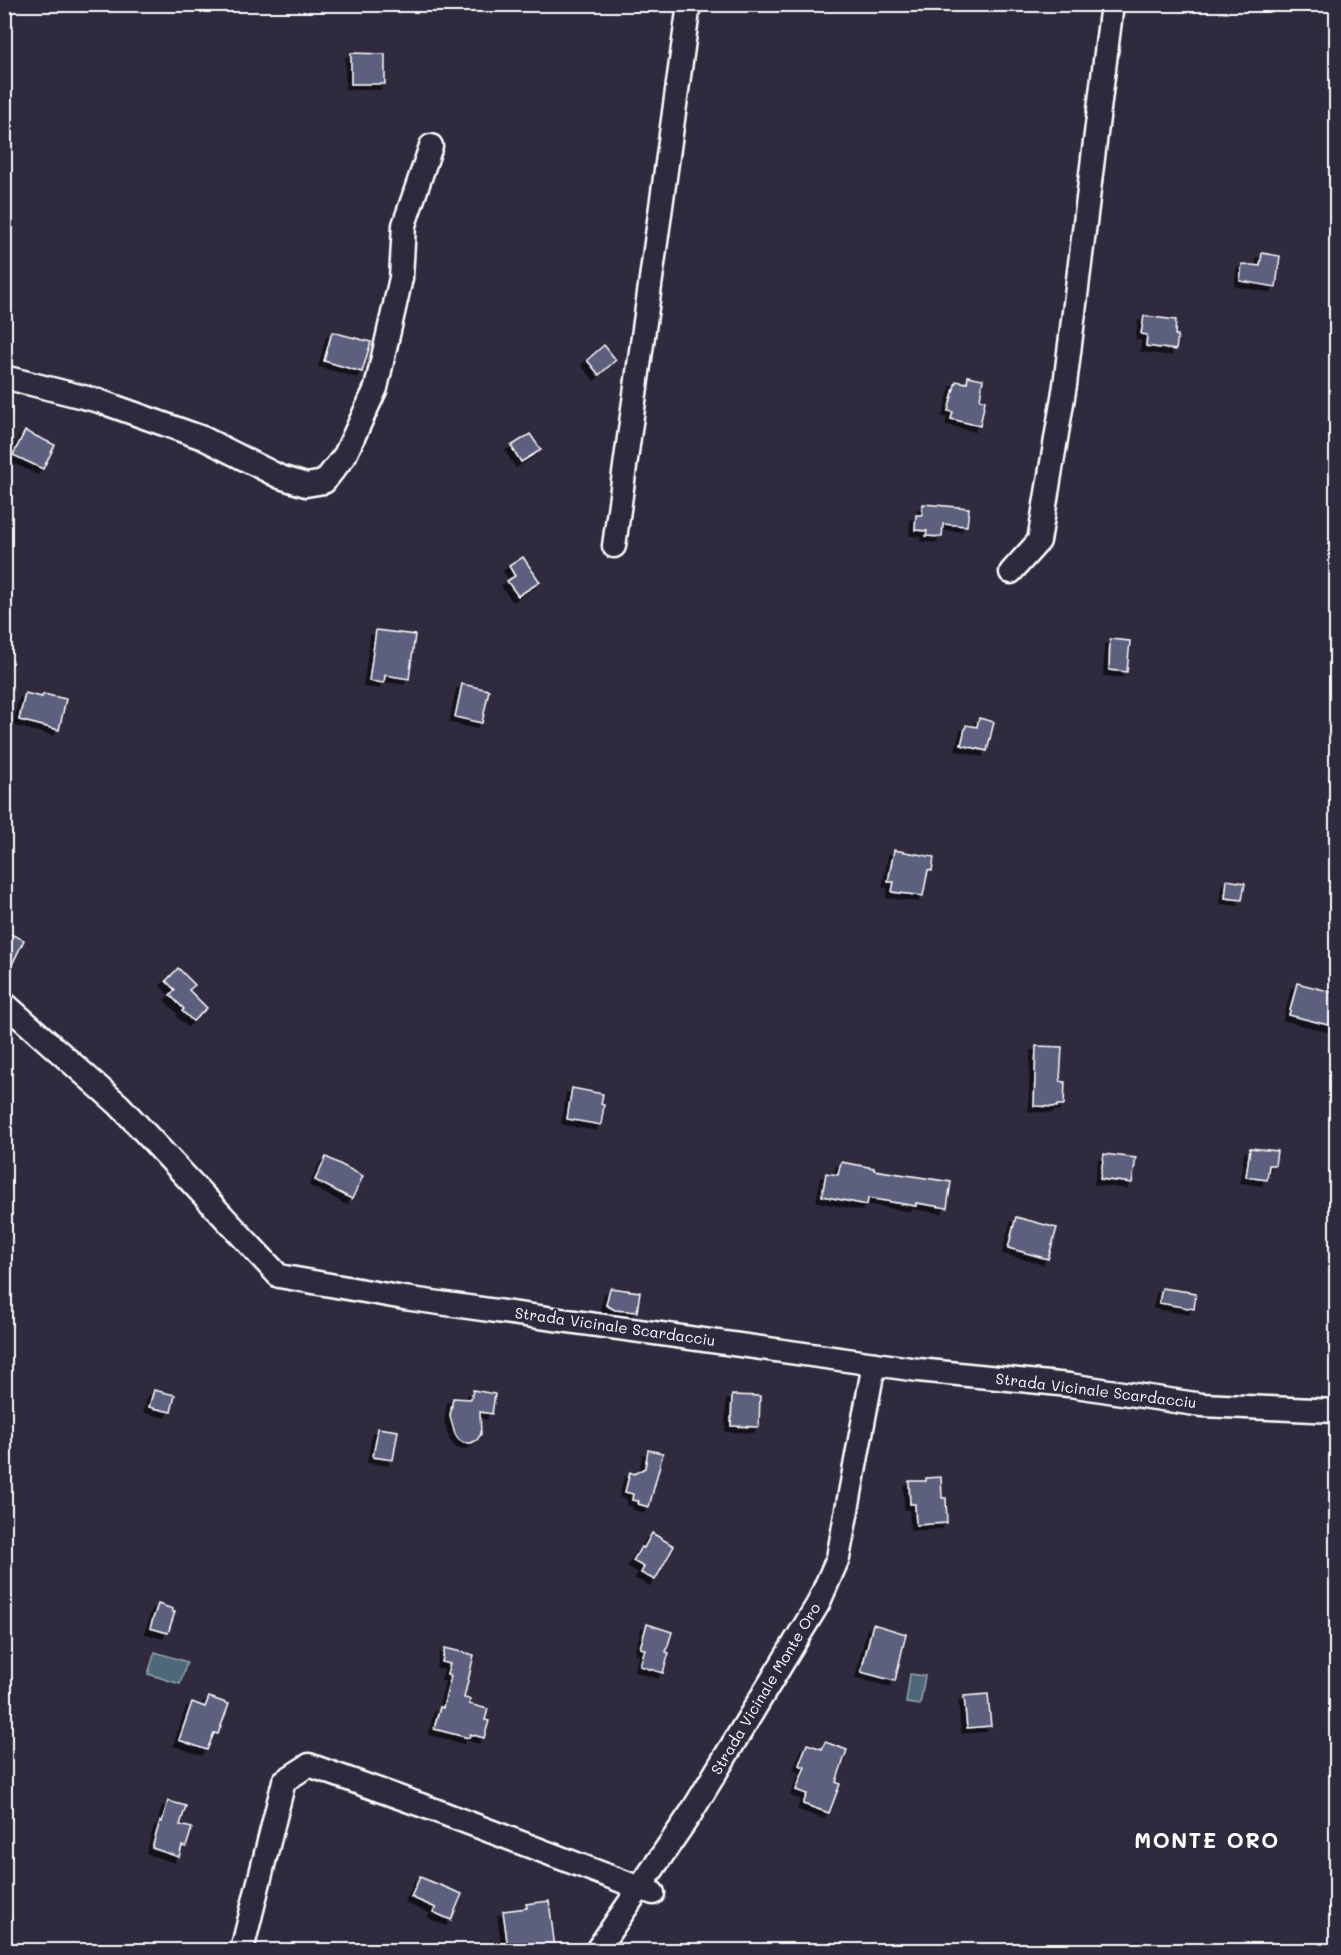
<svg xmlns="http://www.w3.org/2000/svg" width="1341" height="1955" viewBox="0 0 1341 1955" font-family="Mali,sans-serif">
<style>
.water{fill:#4e6778;stroke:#95a4ae;stroke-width:1.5}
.building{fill:#5c617e;stroke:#fff;stroke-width:1.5;filter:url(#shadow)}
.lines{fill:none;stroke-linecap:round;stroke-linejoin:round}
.minor-casing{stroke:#fff;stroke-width:27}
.minor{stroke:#2f2a3d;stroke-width:22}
.labels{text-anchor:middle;stroke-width:4.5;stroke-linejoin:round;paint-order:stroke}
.street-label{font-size:15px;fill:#fff;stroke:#2f2a3d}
.district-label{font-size:21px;font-weight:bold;letter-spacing:1.5px;fill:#fff;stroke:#2f2a3d}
</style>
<defs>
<filter id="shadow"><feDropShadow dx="-5" dy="5" stdDeviation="0" flood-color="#0009"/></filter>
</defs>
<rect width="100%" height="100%" fill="#2f2a3d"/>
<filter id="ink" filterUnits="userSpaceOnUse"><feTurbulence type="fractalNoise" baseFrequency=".0167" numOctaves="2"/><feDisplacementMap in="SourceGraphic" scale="12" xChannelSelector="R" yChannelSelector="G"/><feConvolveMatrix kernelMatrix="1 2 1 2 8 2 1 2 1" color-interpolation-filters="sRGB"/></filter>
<g filter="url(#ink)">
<!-- water -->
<g class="water">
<polygon points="155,1652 187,1662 180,1684 148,1674"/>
<polygon points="910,1674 925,1676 920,1705 906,1703"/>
</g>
<!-- building -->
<g class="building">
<polygon points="351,53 385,54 385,84 351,84"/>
<polygon points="1262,253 1280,256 1276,287 1240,281 1242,264 1260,266"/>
<polygon points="1144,316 1176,320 1175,335 1178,335 1176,350 1146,346 1147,335 1141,334"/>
<polygon points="332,332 371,342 362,372 324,361"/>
<polygon points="604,345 616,360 599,375 587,360"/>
<polygon points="968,376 983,379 980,399 985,401 980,426 951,419 953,412 948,411 956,381 967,383"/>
<polygon points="25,431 55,445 43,469 13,455"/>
<polygon points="530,434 541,450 521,462 511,446"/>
<polygon points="923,504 969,508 967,526 943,524 942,537 926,536 927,531 915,530 916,515 922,515"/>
<polygon points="523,557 540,582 518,596 507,581 515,576 509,566"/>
<polygon points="376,630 415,635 409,679 385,675 384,683 369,681"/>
<polygon points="1110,639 1130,641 1127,672 1109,670"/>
<polygon points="462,684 489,690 482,723 455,717"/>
<polygon points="25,693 42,697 43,694 66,699 59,730 19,720"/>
<polygon points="979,718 994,722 987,751 961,745 966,725 977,727"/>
<polygon points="894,850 934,857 932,871 928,870 923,896 892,892 894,882 888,882"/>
<polygon points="1227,880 1245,883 1242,900 1225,898"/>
<polygon points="4,931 24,940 4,981"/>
<polygon points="178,968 195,985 189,990 207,1008 193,1021 182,1011 184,1009 170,995 175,990 166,981"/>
<polygon points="1297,983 1336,993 1336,1027 1289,1015"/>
<polygon points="1036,1046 1062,1047 1060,1081 1065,1082 1064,1105 1057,1105 1057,1107 1034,1106"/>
<polygon points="572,1088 603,1094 601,1104 604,1105 601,1125 567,1119"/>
<polygon points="1250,1148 1277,1151 1275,1165 1269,1165 1267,1180 1246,1177"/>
<polygon points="1104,1154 1136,1158 1132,1183 1100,1179"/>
<polygon points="326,1157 363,1176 352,1199 315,1180"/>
<polygon points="841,1162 874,1168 874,1170 951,1182 947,1208 916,1203 916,1206 868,1198 867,1205 822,1196 826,1173 838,1175"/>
<polygon points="1016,1217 1057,1228 1048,1259 1008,1248"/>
<polygon points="610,1288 640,1292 637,1312 615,1310 606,1305"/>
<polygon points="1162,1288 1196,1293 1194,1309 1159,1303"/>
<polygon points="154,1390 175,1395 171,1412 149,1407"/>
<polygon points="473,1390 495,1394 492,1414 480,1412 481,1434 477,1440 471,1443 464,1443 459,1440 455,1434 450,1416 453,1398 471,1399"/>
<polygon points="732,1395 760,1396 759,1427 731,1426"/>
<polygon points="378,1428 398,1431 393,1460 373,1457"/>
<polygon points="648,1450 663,1453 649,1507 638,1504 639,1501 632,1500 633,1494 625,1492 630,1472 634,1474 645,1468"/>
<polygon points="941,1477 942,1498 946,1498 947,1523 916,1525 915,1504 910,1504 909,1481 926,1481 926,1478"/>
<polygon points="652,1533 674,1546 655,1580 641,1573 644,1567 633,1561 641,1547 644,1548"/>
<polygon points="158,1604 173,1609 172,1612 175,1612 168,1633 150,1628"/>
<polygon points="647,1624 672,1632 666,1652 669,1653 663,1673 640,1666 645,1649 640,1648"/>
<polygon points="873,1624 906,1634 895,1681 861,1672"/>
<polygon points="445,1648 474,1655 464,1698 470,1699 469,1704 488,1709 485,1720 489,1721 484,1738 470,1734 469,1738 434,1729 440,1707 443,1708 451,1676 447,1675 450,1664 442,1662"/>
<polygon points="988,1694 991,1726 967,1728 964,1696"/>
<polygon points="209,1697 229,1704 218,1734 214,1733 207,1750 179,1740 192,1702 205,1707"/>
<polygon points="825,1742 847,1750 836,1782 840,1784 829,1813 803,1804 807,1794 796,1790 805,1767 799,1765 807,1744 822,1749"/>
<polygon points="168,1801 186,1806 180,1825 192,1828 186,1847 182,1846 179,1857 152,1848 160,1821 162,1822"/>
<polygon points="420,1877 462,1894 451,1920 433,1912 436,1908 411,1897"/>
<polygon points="549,1901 555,1948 535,1950 534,1944 508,1948 503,1911 527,1908 526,1904"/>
</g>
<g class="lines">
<defs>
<g id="minor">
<polyline points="4,377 99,401 203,438 280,477 306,485 324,482 345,455 376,388 401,278 404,225 431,146"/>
<polyline points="614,546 689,4"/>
<polyline points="1011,572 1039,541 1065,385 1112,4"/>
<polyline points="4,1003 119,1105 279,1276 404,1298 918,1370 1069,1385 1202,1405 1336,1411"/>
<polyline points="242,1950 284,1781 309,1765 432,1809 653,1893"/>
<polyline points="597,1950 691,1813 818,1604 838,1558 874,1364"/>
</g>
</defs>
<!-- minor casing -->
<use href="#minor" class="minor-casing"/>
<!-- minor -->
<use href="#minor" class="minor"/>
</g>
</g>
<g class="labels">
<!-- street labels -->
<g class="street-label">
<text transform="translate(615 1327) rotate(8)" y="5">Strada Vicinale Scardacciu</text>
<text transform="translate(1096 1391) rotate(7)" y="5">Strada Vicinale Scardacciu</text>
<text transform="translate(766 1689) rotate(-59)" y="5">Strada Vicinale Monte Oro</text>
</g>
<!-- district labels -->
<g class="district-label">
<text x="1207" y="1848">MONTE ORO</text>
</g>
</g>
<!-- margin -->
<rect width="1341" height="1955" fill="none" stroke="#2f2a3d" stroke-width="24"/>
<rect x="12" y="12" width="1317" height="1931" fill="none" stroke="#fff" stroke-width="2" filter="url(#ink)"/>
</svg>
